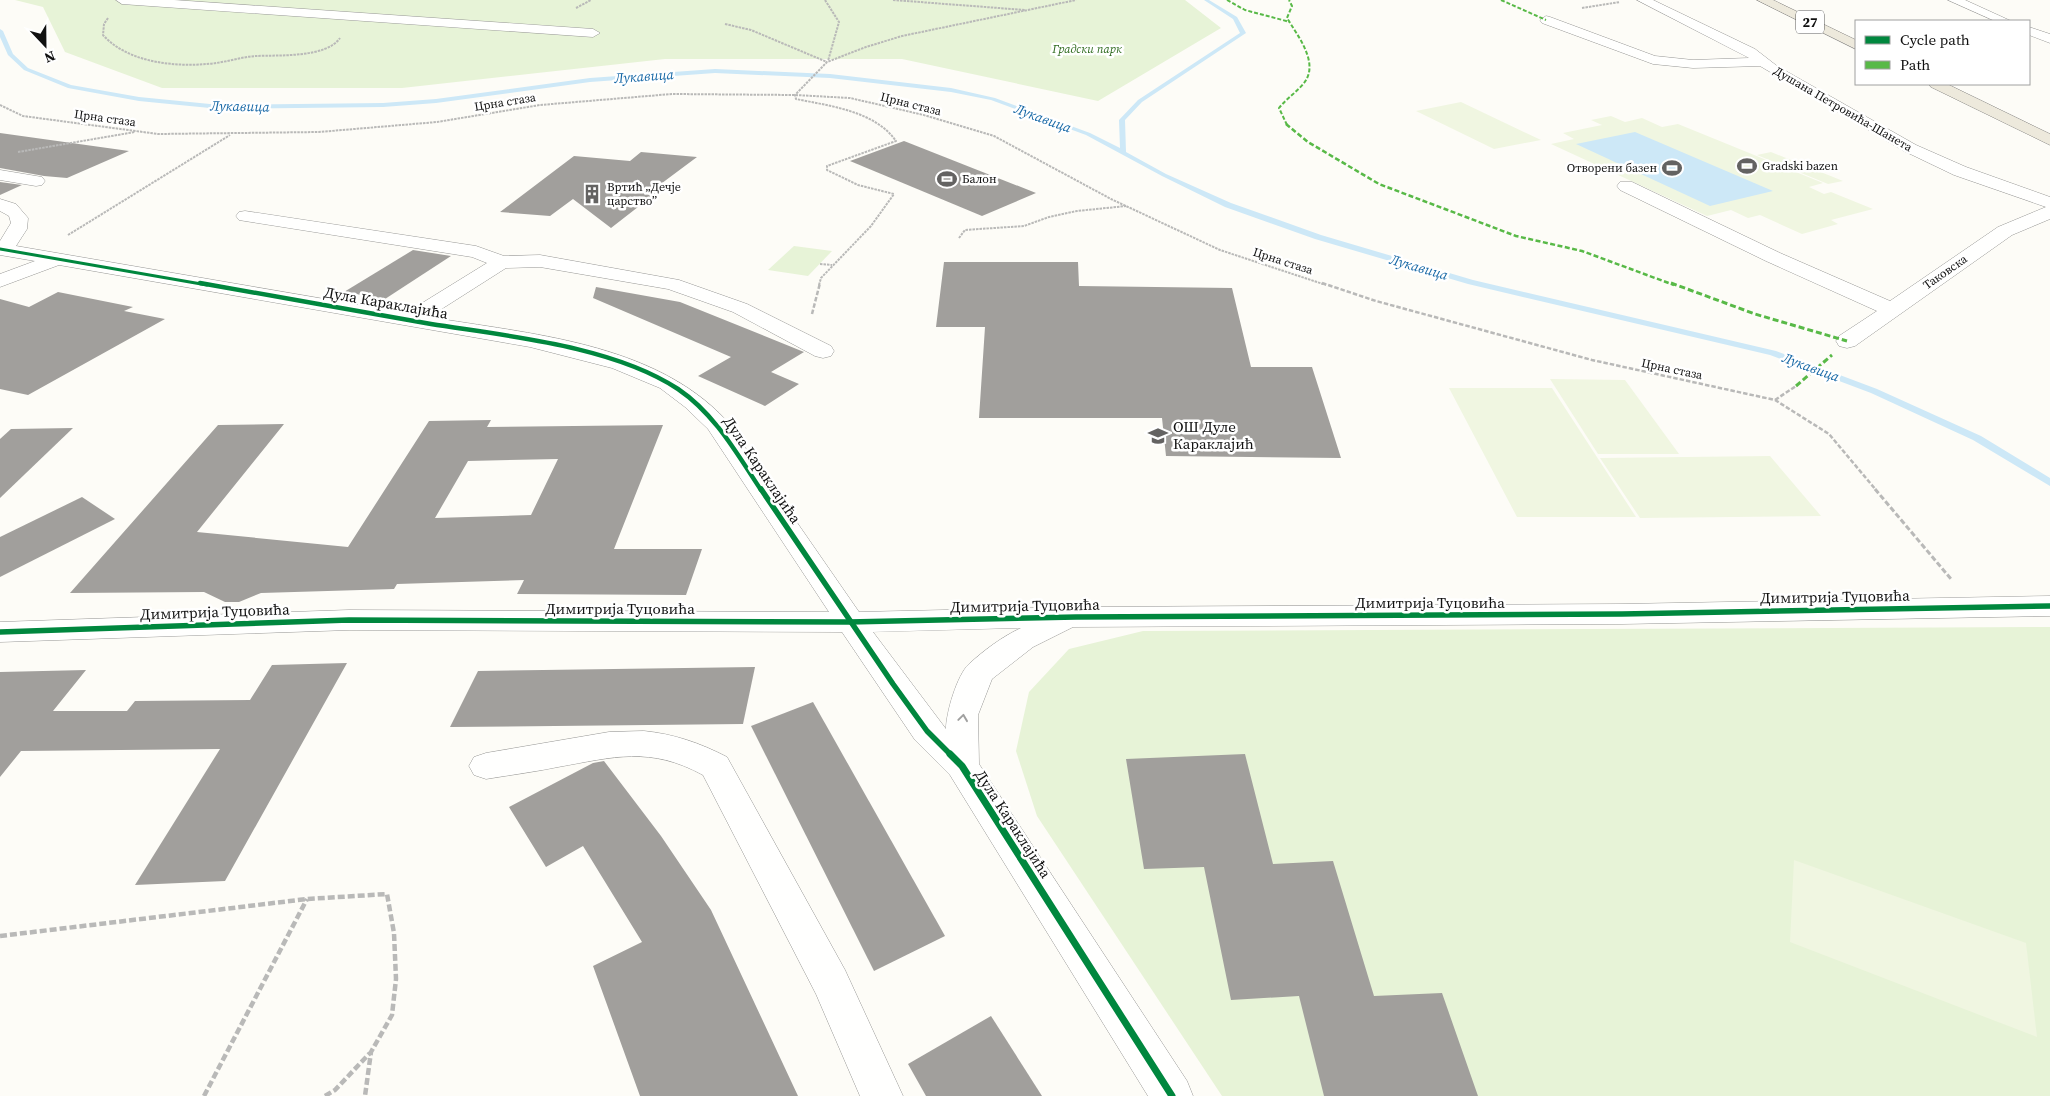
<svg xmlns="http://www.w3.org/2000/svg" width="2050" height="1096" viewBox="0 0 2050 1096" font-family="'Source Serif 4',serif">
<style>
.green{fill:#e7f3d7}
.pitch{fill:#f0f6e1}
.water{fill:#cde8f7}
.lines{fill:none;stroke-linecap:round;stroke-linejoin:round}
.stream{fill:#cde8f7;fill-rule:evenodd}
.building{fill:#a19f9c;fill-rule:evenodd}
.minor-casing{stroke:#979795;stroke-width:1}
.major-casing{stroke:#858482;stroke-width:1}
.path-far3{stroke:#b9b9b8;stroke-width:2;stroke-dasharray:2.5 1;stroke-linecap:butt}
.path-far2{stroke:#b9b9b8;stroke-width:2.5;stroke-dasharray:4.5 2;stroke-linecap:butt}
.path-far1{stroke:#b9b9b8;stroke-width:3;stroke-dasharray:5.5 2.5;stroke-linecap:butt}
.path{stroke:#b9b9b8;stroke-width:4.5;stroke-dasharray:7 3;stroke-linecap:butt}
.minor{fill:#fffffe;fill-rule:evenodd}
.major{fill:#ede9dc;fill-rule:evenodd}
.quiet-far2{stroke:#58b947;stroke-width:2;stroke-dasharray:4 2;stroke-linecap:butt}
.quiet-far1{stroke:#58b947;stroke-width:2.5;stroke-dasharray:5 2.5;stroke-linecap:butt}
.quiet{stroke:#58b947;stroke-width:3;stroke-dasharray:6 3;stroke-linecap:butt}
.cycleway-far3-casing{stroke:#fff;stroke-width:5}
.cycleway-far2-casing{stroke:#fff;stroke-width:7}
.cycleway-far1-casing{stroke:#fff;stroke-width:9}
.cycleway-casing{stroke:#fff;stroke-width:10}
.cycleway-far3{stroke:#00873e;stroke-width:3}
.cycleway-far2{stroke:#00873e;stroke-width:4.5}
.cycleway-far1{stroke:#00873e;stroke-width:5.5}
.cycleway{stroke:#00873e;stroke-width:7}
.oneway{stroke:#a0a09f}
.labels{text-anchor:middle;stroke-width:5;stroke-linejoin:round;paint-order:stroke}
.far-park-label{font-size:12px;font-style:italic;fill:#2f6b1f;stroke:#fff}
.far-street-label{font-size:12px;fill:#111;stroke:#fff}
.far-poi-label{font-size:12px;fill:#111;stroke:#fff;text-anchor:start}
.shield{fill:#fff;stroke:#585858;stroke-width:1}
.shield-label{font-size:14px;font-weight:bold;fill:#111}
.far-water-label{font-size:14px;font-style:italic;fill:#1768a6;stroke:#fff}
.street-label{font-size:15px;fill:#111;stroke:#fff}
.poi-label{font-size:15px;fill:#111;stroke:#fff;text-anchor:start}
</style>
<rect width="100%" height="100%" fill="#fdfcf7"/>
<!-- green -->
<g class="green">
<polygon points="15,0 1185,0 1221,28 1098,101 902,59 665,59 402,88 162,88 65,52 43,7"/>
<polygon points="794,246 832,251 808,276 768,270"/>
<polygon points="2050,627 2050,1096 1222,1096 1037,816 1016,751 1029,692 1069,649 1143,631"/>
</g>
<!-- pitch -->
<g class="pitch">
<polygon points="1461,102 1541,140 1494,149 1416,111"/>
<polygon points="1611,116 1625,122 1642,118 1662,127 1678,124 1823,183 1809,187 1824,194 1831,192 1873,209 1831,220 1838,224 1802,234 1760,215 1748,218 1731,210 1707,216 1551,144 1574,139 1563,133 1602,125 1591,120"/>
<polygon points="1771,152 1843,181 1828,184 1757,155"/>
<polygon points="1550,379 1625,380 1679,454 1598,454"/>
<polygon points="1449,388 1552,388 1636,517 1517,517"/>
<polygon points="1770,456 1821,516 1640,518 1600,458"/>
<polygon points="1794,860 2026,943 2037,1037 1790,942"/>
</g>
<!-- water -->
<polygon class="water" points="1635,132 1773,191 1710,206 1576,144"/>
<g class="lines">
<!-- stream -->
<polygon class="stream" points="1204,0 1209,0 1237,17 1246,33 1142,102 1125,120 1126,152 1166,174 1231,203 1321,235 1473,280 1776,351 1877,389 1981,436 2050,478 2050,486 1973,440 1871,393 1770,355 1468,284 1315,239 1225,207 1162,176 1086,135 991,100 951,92 830,78 715,73 590,82 436,103 383,107 220,109 139,101 68,88 24,70 8,55 0,37 0,29 3,31 13,54 28,68 71,85 139,97 220,105 383,103 436,99 590,78 715,69 830,74 951,88 995,98 1090,133 1120,148 1119,120 1138,100 1240,33 1233,19"/>
</g>
<!-- building -->
<g class="building">
<polygon points="0,133 129,151 67,178 44,176 0,168"/>
<polygon points="904,141 1036,193 982,216 850,161"/>
<polygon points="641,152 697,157 650,192 656,193 611,228 573,199 550,216 500,212 574,156 630,161"/>
<polygon points="0,182 22,185 0,195"/>
<polygon points="413,250 451,256 385,299 344,292"/>
<polygon points="944,262 1078,262 1079,286 1232,288 1251,367 1312,367 1341,458 1166,456 1162,418 979,418 985,327 936,327"/>
<polygon points="596,287 680,302 804,352 771,372 799,384 765,406 698,376 731,357 593,298"/>
<polygon points="58,292 133,307 124,311 165,319 28,395 0,389 0,299 29,307"/>
<path d="M491,420L487,427L663,425L614,549H702L686,595L517,594L524,580L397,584L394,589L261,593L239,602H225L204,592L70,593L218,425L284,424L197,532L348,547L429,421ZM558,459L531,515L435,518L468,461Z"/>
<polygon points="73,428 0,498 0,439 11,429"/>
<polygon points="82,497 115,519 0,577 0,537"/>
<polygon points="347,663 225,881 135,885 220,749 21,751 0,777 0,672 86,670 53,711 127,711 135,701 250,700 272,665"/>
<polygon points="755,667 743,724 450,727 478,671"/>
<polygon points="813,702 945,936 874,971 751,726"/>
<polygon points="1245,754 1273,864 1333,861 1374,996 1442,993 1478,1096 1324,1096 1299,996 1231,1000 1204,867 1144,869 1126,759"/>
<polygon points="604,761 661,836 711,910 798,1096 640,1096 593,966 642,942 583,846 546,867 509,807 593,763"/>
<polygon points="991,1016 1042,1096 926,1096 908,1064"/>
</g>
<g class="lines">
<defs>
<g id="minor">
<polygon points="116,0 174,0 593,29 600,33 593,37 122,4"/>
<polygon points="1637,0 1653,0 1755,49 1777,66 1916,145 1966,167 2050,197 2050,219 2012,235 1855,346 1847,348 1839,346 1836,341 1839,336 1877,311 1766,261 1620,190 1617,186 1620,182 1632,182 1780,253 1890,301 1998,227 2046,207 1954,175 1904,151 1760,66 1693,68 1653,64 1542,23 1540,20 1546,16 1550,17 1655,56 1693,60 1749,58"/>
<polygon points="1948,0 1965,0 2011,21 1995,21"/>
<polygon points="2029,27 2050,34 2050,43 2029,35"/>
<polygon points="0,170 42,177 45,181 42,185 36,186 0,180"/>
<path d="M0,199L16,204L28,218L27,229L16,246L406,313L487,263L472,257L245,221L239,220L236,216L239,212L245,211L476,246L504,256L540,255L679,280L747,304L831,346L834,351L831,356L823,358L815,356L733,312L668,289L540,267L506,268L429,317C529,334 653,342 726,420L859,612L1076,607L1622,604L2050,596V616L1622,624L1073,627L1033,647L992,679L978,715L979,764L1187,1081L1193,1096H1148L950,775L915,740L842,632L349,630L0,642V622L349,610L829,612L708,429L685,407L660,388L612,368L530,347L59,265L0,287V274L35,261L0,255V241L11,223L9,216L0,211ZM1021,628C1003,636 983,651 969,664C957,675 946,713 946,729L873,632Z"/>
<path d="M644,731C674,734 700,743 727,757L845,970L903,1096H860L816,994L703,775C650,746 614,757 558,767C534,772 510,775 486,779L474,775L469,766L474,757L486,753L609,732Z"/>
</g>
<g id="major">
<polygon points="1757,0 1773,0 1856,40 1856,49"/>
<polygon points="1929,84 1947,84 2050,134 2050,145 1931,87"/>
</g>
</defs>
<!-- minor casing -->
<use href="#minor" class="minor-casing"/>
<!-- major casing -->
<use href="#major" class="major-casing"/>
<!-- path-far3 -->
<g class="path-far3">
<polyline points="825,0 839,22 828,61"/>
<polyline points="893,0 1025,10"/>
<polyline points="576,8 591,0"/>
<polyline points="1582,8 1620,2"/>
<path d="M108,18L104,24L103,35C127,62 173,67 207,64C224,63 240,57 256,56C279,55 326,58 340,38"/>
<polyline points="725,24 751,30 827,62"/>
<polyline points="0,105 23,116 158,134 319,132 437,122 540,105 672,94 795,95 850,98 924,115 994,136 1111,199 1220,250 1326,285"/>
<polyline points="18,152 135,132"/>
<polyline points="68,235 230,135"/>
<polyline points="959,238 965,230 1024,226 1049,217 1077,211 1126,206"/>
<polyline points="820,264 832,265"/>
<path d="M819,285L821,278L871,226L894,194L858,185L827,170V166L896,141C875,111 830,106 796,99L795,95L827,62L866,47L902,36L1076,0"/>
</g>
<!-- path-far2 -->
<g class="path-far2">
<polyline points="1322,283 1376,301 1592,360 1775,400 1829,434 1876,490"/>
<polyline points="812,314 820,283"/>
<polyline points="1775,400 1796,386"/>
</g>
<!-- path-far1 -->
<polyline class="path-far1" points="1875,489 1951,579"/>
<!-- path -->
<g class="path">
<polyline points="0,936 307,899 387,894 394,933 396,979 392,1015 371,1052 365,1096"/>
<polyline points="204,1096 307,899"/>
<polyline points="325,1096 335,1090 370,1053"/>
</g>
<!-- minor -->
<use href="#minor" class="minor"/>
<!-- major -->
<use href="#major" class="major"/>
<!-- quiet-far2 -->
<g class="quiet-far2">
<polyline points="1227,0 1245,10 1290,22"/>
<polyline points="1501,0 1546,20"/>
<path d="M1287,125L1279,108C1287,98 1297,92 1304,83C1320,63 1297,35 1287,18L1292,6L1289,0"/>
</g>
<!-- quiet-far1 -->
<polyline class="quiet-far1" points="1286,124 1308,142 1379,184 1516,236 1582,251 1674,285"/>
<!-- quiet -->
<g class="quiet">
<polyline points="1671,283 1755,314 1847,341"/>
<polyline points="1796,386 1832,355"/>
</g>
<defs>
<polyline id="cycleway-far3" points="0,249 207,285"/>
<path id="cycleway-far2" d="M200,283C277,296 354,311 431,324C507,336 613,346 678,389C715,414 737,454 761,490"/>
<g id="cycleway-far1">
<polyline points="761,489 893,684 927,731 951,755"/>
<polyline points="0,632 349,620 849,622 1076,617 1622,614 2050,606"/>
</g>
<polyline id="cycleway" points="950,754 962,766 1172,1096"/>
</defs>
<!-- cycleway-far3 casing -->
<use href="#cycleway-far3" class="cycleway-far3-casing"/>
<!-- cycleway-far2 casing -->
<use href="#cycleway-far2" class="cycleway-far2-casing"/>
<!-- cycleway-far1 casing -->
<use href="#cycleway-far1" class="cycleway-far1-casing"/>
<!-- cycleway casing -->
<use href="#cycleway" class="cycleway-casing"/>
<!-- cycleway-far3 -->
<use href="#cycleway-far3" class="cycleway-far3"/>
<!-- cycleway-far2 -->
<use href="#cycleway-far2" class="cycleway-far2"/>
<!-- cycleway-far1 -->
<use href="#cycleway-far1" class="cycleway-far1"/>
<!-- cycleway -->
<use href="#cycleway" class="cycleway"/>
</g>
<!-- one-way arrows -->
<defs><path id="oneway-chevron" d="M-2-3.5L2.5 0L-2 3.5" fill="none" stroke-width="1.6" stroke-linecap="round" stroke-linejoin="round" transform="scale(1.25)"/></defs>
<use class="oneway" href="#oneway-chevron" transform="translate(963 718) rotate(-82)"/>
<!-- icons -->
<defs>
<symbol id="stadium-bare" viewBox="-9 -9 18 18"><path d="M0-5a6.5 5 0 1 0 0 10a6.5 5 0 1 0 0-10ZM-3.5-1.8h7v3.6h-7Z" fill="#646362" stroke="#fff" stroke-width="2.5" paint-order="stroke"/></symbol>
<symbol id="building-bare" viewBox="-9 -9 18 18"><path d="M-4-6H4V6H1V3H-1V6H-4ZM-2.5-4.3h1.7v1.8h-1.7ZM.8-4.3h1.7v1.8H.8ZM-2.5-1h1.7V.8h-1.7ZM.8-1h1.7V.8H.8Z" fill="#646362" stroke="#fff" stroke-width="2.5" paint-order="stroke"/></symbol>
<symbol id="school-bare" viewBox="-9 -9 18 18"><path d="M0-5L7-2L0 1L-7-2ZM-4 1L0 2.5L4 1V4Q0 6-4 4Z" fill="#646362" stroke="#fff" stroke-width="2.5" paint-order="stroke"/></symbol>
</defs>
<g fill-rule="evenodd">
<use href="#stadium-bare" x="1733" y="152" width="28" height="28"/>
<use href="#stadium-bare" x="1658" y="154" width="28" height="28"/>
<use href="#stadium-bare" x="933" y="165" width="28" height="28"/>
<use href="#building-bare" x="578" y="180" width="28" height="28"/>
<use href="#school-bare" x="1144" y="422" width="28" height="28"/>
</g>
<g class="labels">
<!-- far-park labels -->
<g class="far-park-label">
<text x="1087" y="53">Градски парк</text>
</g>
<!-- far-street labels -->
<g class="far-street-label">
<text transform="translate(505 102) rotate(-9)" y="4">Црна стаза</text>
<text transform="translate(911 104) rotate(14)" y="4">Црна стаза</text>
<text transform="translate(1843 109) rotate(30)" y="4">Душана Петровића-Шанета</text>
<text transform="translate(105 118) rotate(8)" y="4">Црна стаза</text>
<text transform="translate(1283 261) rotate(18)" y="4">Црна стаза</text>
<text transform="translate(1945 272) rotate(-35)" y="4">Таковска</text>
<text transform="translate(1672 369) rotate(12)" y="4">Црна стаза</text>
</g>
<!-- far-poi labels -->
<g class="far-poi-label">
<text x="1762" y="170">Gradski bazen</text>
<text x="1657" y="172" text-anchor="end">Отворени базен</text>
<text x="962" y="183">Балон</text>
<text x="607" y="191">Вртић „Дечје<tspan x="607" dy="14">царство”</tspan></text>
</g>
<!-- shield labels -->
<rect class="shield" x="1796" y="10.5" width="28" height="23" rx="4"/>
<g class="shield-label">
<text x="1810" y="27">27</text>
</g>
<!-- far-water labels -->
<g class="far-water-label">
<text transform="translate(644 76) rotate(-4)" y="5">Лукавица</text>
<text transform="translate(240 106) rotate(1)" y="5">Лукавица</text>
<text transform="translate(1043 118) rotate(20)" y="5">Лукавица</text>
<text transform="translate(1419 267) rotate(16)" y="5">Лукавица</text>
<text transform="translate(1811 367) rotate(20)" y="5">Лукавица</text>
</g>
<!-- street labels -->
<g class="street-label">
<text transform="translate(386 303) rotate(10)" y="5">Дула Караклајића</text>
<text transform="translate(762 470) rotate(56)" y="5">Дула Караклајића</text>
<text transform="translate(1835 597) rotate(-1)" y="5">Димитрија Туцовића</text>
<text x="1430" y="608">Димитрија Туцовића</text>
<text transform="translate(1025 606) rotate(-1)" y="5">Димитрија Туцовића</text>
<text x="620" y="614">Димитрија Туцовића</text>
<text transform="translate(215 612) rotate(-2)" y="5">Димитрија Туцовића</text>
<text transform="translate(1013 824) rotate(57)" y="5">Дула Караклајића</text>
</g>
<!-- poi labels -->
<g class="poi-label">
<text x="1173" y="432">ОШ Дуле<tspan x="1173" dy="17">Караклајић</tspan></text>
</g>
</g>
<!-- legend -->
<rect x="1855" y="20" width="175" height="65" fill="#ffffff" stroke="#a0a0a0"/>
<rect x="1865" y="36" width="25" height="8" fill="#00873e" stroke="#a0a0a0"/>
<text x="1900" y="45" font-size="15" fill="#111111">Cycle path</text>
<rect x="1865" y="61" width="25" height="8" fill="#58b947" stroke="#a0a0a0"/>
<text x="1900" y="70" font-size="15" fill="#111111">Path</text>
<!-- north arrow -->
<g transform="translate(45 45) rotate(158)" stroke="#ffffff" stroke-width="4" paint-order="stroke">
<path d="M0-4L9 19L0 12L-9 19Z" fill="#111111"/>
<text y="-8" font-size="14" font-weight="bold" text-anchor="middle" fill="#111111">N</text>
</g>
</svg>
